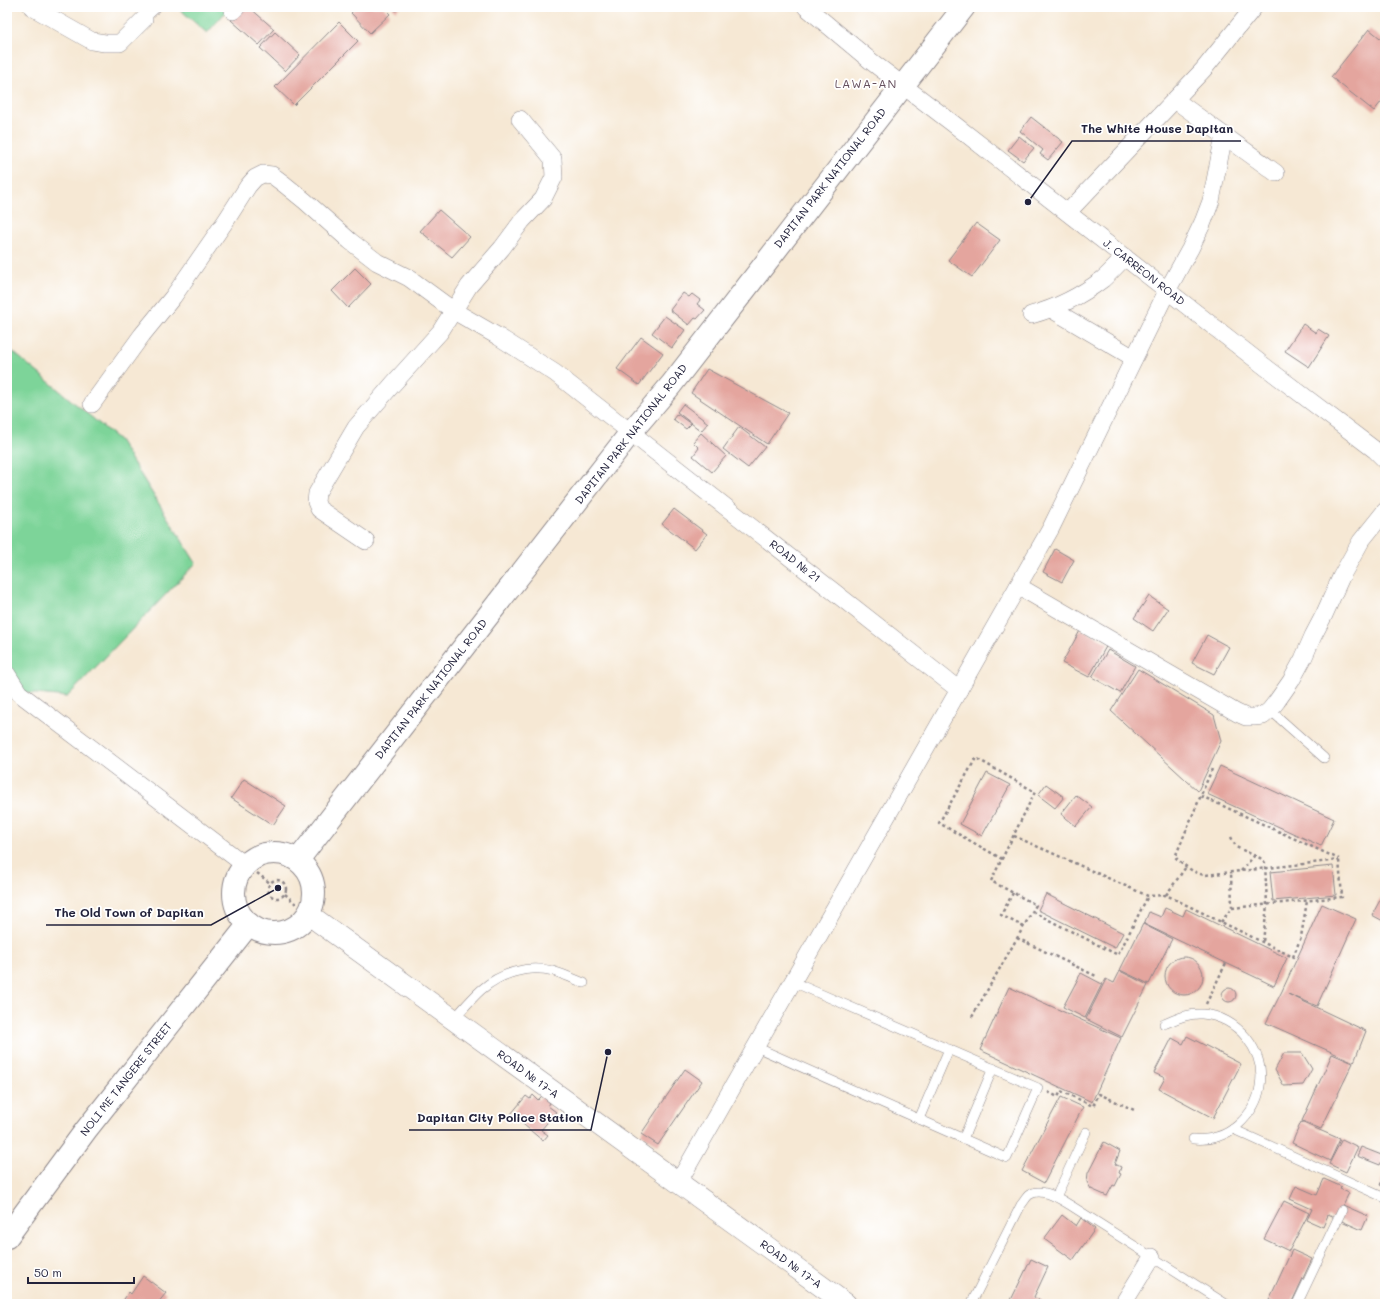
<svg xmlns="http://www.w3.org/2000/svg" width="1392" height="1311" viewBox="0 0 1392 1311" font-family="Mali,sans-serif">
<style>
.green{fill:#7dd499;stroke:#507b6a}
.building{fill:#e4a59e}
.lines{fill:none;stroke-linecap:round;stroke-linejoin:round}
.service-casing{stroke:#8c8588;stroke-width:10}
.minor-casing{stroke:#8c8588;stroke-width:18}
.tertiary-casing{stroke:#8c8588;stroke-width:22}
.secondary-casing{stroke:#8c8588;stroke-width:24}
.path{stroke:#8c8588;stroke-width:2.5;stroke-dasharray:3 3;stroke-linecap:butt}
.service{stroke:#fff;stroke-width:9}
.minor{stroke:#fff;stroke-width:17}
.tertiary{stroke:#fff;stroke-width:21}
.secondary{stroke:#fff;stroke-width:22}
.labels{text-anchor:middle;stroke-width:3.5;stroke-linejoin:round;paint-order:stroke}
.street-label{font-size:11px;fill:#22223b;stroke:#fff}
.neighbourhood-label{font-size:12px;letter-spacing:1px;fill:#66505e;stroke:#fff}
.leader{fill:none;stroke:#22223b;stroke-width:1.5}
.callout-dot{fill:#22223b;stroke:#fff;stroke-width:1.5}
.callout-label{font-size:12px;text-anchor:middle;font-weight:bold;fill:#22223b;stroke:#fff;stroke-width:3.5;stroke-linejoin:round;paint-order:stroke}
</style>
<rect width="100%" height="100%" fill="#fff"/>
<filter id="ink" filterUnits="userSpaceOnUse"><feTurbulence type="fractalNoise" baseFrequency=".025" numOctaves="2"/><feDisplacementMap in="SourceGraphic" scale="8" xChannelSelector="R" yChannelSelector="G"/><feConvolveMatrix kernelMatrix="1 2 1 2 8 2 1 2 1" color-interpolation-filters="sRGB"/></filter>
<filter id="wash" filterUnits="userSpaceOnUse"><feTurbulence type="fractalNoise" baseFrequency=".012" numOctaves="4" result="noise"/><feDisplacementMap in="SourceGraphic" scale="16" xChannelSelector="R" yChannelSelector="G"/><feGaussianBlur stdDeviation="0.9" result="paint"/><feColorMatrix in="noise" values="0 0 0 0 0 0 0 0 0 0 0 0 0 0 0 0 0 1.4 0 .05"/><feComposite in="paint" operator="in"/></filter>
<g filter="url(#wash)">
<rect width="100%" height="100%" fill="#f6e8d4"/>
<!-- green -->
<g class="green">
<polygon points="177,7 230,7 207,33"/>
<polygon points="7,347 119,440 196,563 67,697 7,691"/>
</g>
<g id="blocks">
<!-- building -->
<g class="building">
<polygon points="243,7 249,7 274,29 259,45 231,20"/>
<polygon points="357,7 383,7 390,14 370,33 351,13"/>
<polygon points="392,7 400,7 396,11"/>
<polygon points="339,22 358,41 294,105 275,87"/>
<polygon points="1369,29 1385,42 1385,97 1374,111 1331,77"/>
<polygon points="275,32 300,55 285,71 260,48"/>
<polygon points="1031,117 1063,142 1048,160 1040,154 1043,150 1020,131"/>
<polygon points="1019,136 1034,148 1023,161 1008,150"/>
<polygon points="439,210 470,237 452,257 420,231"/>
<polygon points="976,223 1000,240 972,277 948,260"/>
<polygon points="355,268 371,284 348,308 332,291"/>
<polygon points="683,293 689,297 692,294 700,300 697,304 705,310 697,319 695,318 689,325 670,310"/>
<polygon points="665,316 685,330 672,348 652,333"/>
<polygon points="1303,324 1316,333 1318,329 1329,336 1309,367 1285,351"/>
<polygon points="641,337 663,353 639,385 617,369"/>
<polygon points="707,369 788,413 767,444 691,393"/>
<polygon points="683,404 708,423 701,431 677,412"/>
<polygon points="677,414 691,424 686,429 673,419"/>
<polygon points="739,427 765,447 748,468 723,449"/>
<polygon points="701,433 726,456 712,472 693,456 699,448 693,442"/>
<polygon points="674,509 707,534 695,549 662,524"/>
<polygon points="1055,549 1074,560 1062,582 1043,572"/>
<polygon points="1149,596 1168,609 1153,631 1134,618"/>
<polygon points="1081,629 1108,643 1089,677 1062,663"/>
<polygon points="1207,635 1229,647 1214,674 1192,663"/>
<polygon points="1108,650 1135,666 1120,693 1092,677"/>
<polygon points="1138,669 1214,715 1221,741 1198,791 1111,711"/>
<polygon points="1220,766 1334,819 1321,846 1207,794"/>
<polygon points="987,773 1010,785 982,836 960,824"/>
<polygon points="244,779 286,806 273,825 231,798"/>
<polygon points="1046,784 1064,797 1055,808 1038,795"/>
<polygon points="1076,795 1092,807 1076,826 1061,814"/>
<polygon points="1333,866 1336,895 1273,901 1270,872"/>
<polygon points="1385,891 1385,922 1372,915"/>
<polygon points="1046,894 1123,933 1115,948 1038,910"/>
<polygon points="1322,904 1356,919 1317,1006 1288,994 1366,1031 1354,1062 1266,1023 1282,991"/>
<polygon points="1165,908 1183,916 1186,909 1287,958 1274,986 1144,924 1149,912 1161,917"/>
<polygon points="1143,924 1172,939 1149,984 1120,970"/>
<circle cx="1184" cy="976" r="19"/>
<polygon points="1120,971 1148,985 1122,1037 1086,1019 1106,979 1114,983"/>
<polygon points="1081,973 1102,984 1085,1018 1063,1007"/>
<polygon points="1009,987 1121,1038 1092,1102 980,1050"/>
<circle cx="1229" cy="995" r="7"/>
<polygon points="1187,1036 1241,1064 1213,1118 1159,1089 1165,1078 1154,1073 1172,1038 1183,1044"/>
<polygon points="1284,1053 1302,1053 1312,1069 1303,1085 1284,1086 1275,1070"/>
<polygon points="1332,1054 1353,1063 1321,1129 1302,1121"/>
<polygon points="685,1069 702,1081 658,1145 641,1134"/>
<polygon points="533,1095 538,1100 542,1096 550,1103 548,1106 556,1112 541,1130 548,1135 543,1141 511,1114 526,1096 530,1099"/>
<polygon points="1061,1097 1083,1107 1044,1183 1022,1171"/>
<polygon points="1301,1122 1340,1139 1330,1161 1292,1143"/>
<polygon points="1342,1139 1358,1147 1346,1172 1329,1164"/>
<polygon points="1104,1142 1120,1151 1115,1164 1121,1167 1119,1173 1121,1174 1115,1186 1113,1185 1107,1196 1091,1189 1087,1182 1088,1173"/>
<polygon points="1361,1147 1384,1156 1380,1165 1357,1156"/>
<polygon points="1385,1173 1385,1187 1380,1185"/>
<polygon points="1324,1179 1342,1187 1340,1189 1349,1193 1343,1205 1368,1216 1362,1230 1328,1215 1323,1227 1307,1220 1312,1209 1290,1199 1296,1186 1317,1195"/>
<polygon points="1284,1201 1309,1213 1289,1251 1264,1239"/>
<polygon points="1062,1215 1076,1226 1081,1218 1095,1229 1073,1260 1044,1239"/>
<polygon points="1292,1250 1312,1259 1291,1304 1278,1304 1269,1300"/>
<polygon points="1031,1259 1048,1267 1034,1297 1048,1304 1020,1304 1011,1300"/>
<polygon points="143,1276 166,1293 157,1304 123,1304 124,1303 122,1302 129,1292 131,1294"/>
</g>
</g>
</g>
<g filter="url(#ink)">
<use href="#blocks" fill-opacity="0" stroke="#8c8588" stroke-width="1"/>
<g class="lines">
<defs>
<g id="service">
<polyline points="144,19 157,7"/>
<polyline points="1270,710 1324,758"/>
<path d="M453,1020C462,1010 471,999 481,990C499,974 528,964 553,971C563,974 574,979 584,983"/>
<path d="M1164,1024C1176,1019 1188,1013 1202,1014C1237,1016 1266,1051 1260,1086C1258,1102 1249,1115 1238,1125C1226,1136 1209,1141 1193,1139"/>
<polyline points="756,1047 1007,1158 1038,1088 793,982"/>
<polyline points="919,1119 949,1049"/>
<polyline points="1233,1129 1385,1198"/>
<polyline points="963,1139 993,1068"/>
<polyline points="1056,1197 1086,1132"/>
<path d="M971,1304L1021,1205C1024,1202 1026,1197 1029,1195C1041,1186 1060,1199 1070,1205L1226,1304"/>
<polyline points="1297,1304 1342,1210"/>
</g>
<g id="minor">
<polyline points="32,7 92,41 105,43 120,43 144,19"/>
<polyline points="806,7 872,62 951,122 1268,369 1375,450 1385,460"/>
<polyline points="233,11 237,7"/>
<polyline points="1175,100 1276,173"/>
<polyline points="1068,212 1203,70 1254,7"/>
<polyline points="1051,309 1134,358"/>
<path d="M1031,315C1057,308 1082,295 1103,279C1111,272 1118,264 1125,257"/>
<polyline points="92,404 142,335 173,297 227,219 248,186 255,178 263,174 272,175 284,184 305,201 350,241 377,262 409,278 454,311 499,337 555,373 959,690"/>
<polyline points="366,541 319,509 316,502 317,493 356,427 393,384 440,332 469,286 502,248 522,221 543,199 554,177 553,159 520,119"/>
<polyline points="1018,586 1237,713 1246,717 1254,717 1263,716 1270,710 1277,701 1291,681 1303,659 1313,636 1324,615 1341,577 1361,541 1385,511"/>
<polyline points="7,674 19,693 245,865"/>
<polyline points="678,1183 1051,528 1167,291 1190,249 1203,222 1211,201 1224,135"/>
<polyline points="1123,1304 1152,1257"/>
</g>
<polyline id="tertiary" points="308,914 846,1304"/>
<g id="secondary">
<circle cx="274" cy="893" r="40"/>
<polyline points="298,860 631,432 671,385 964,7"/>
<polyline points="7,1237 86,1130 249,924"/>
</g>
</defs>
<!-- service casing -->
<use href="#service" class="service-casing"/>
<!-- minor casing -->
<use href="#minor" class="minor-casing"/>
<!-- tertiary casing -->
<use href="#tertiary" class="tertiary-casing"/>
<!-- secondary casing -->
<use href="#secondary" class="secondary-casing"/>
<!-- path -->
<g class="path">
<path d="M1212,769L1175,857C1184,865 1192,873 1205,875L1339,860"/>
<polyline points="1201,796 1339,859"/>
<polyline points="1014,836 1148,896 1166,895 1293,957 1301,937 1307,901"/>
<polyline points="1231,837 1236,847 1260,858 1263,860 1265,863 1267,905 1263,942"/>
<polyline points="1241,871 1255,855"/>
<polyline points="257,873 270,883"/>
<circle cx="277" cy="889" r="9"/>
<polyline points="1013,893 1001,915 1024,927"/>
<polyline points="285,894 296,904"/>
<polyline points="1166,895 1186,867"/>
<polyline points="1232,908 1342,897 1339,860"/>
<polyline points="1033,912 1118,955 1148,896"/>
<polyline points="1221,922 1232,908 1231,872"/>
<polyline points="1017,938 1098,977"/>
<polyline points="1206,1004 1226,963"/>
<polyline points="972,1017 1036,905 991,881 1035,792 976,758 939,823 1002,859"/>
<polyline points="1048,1092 1058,1097 1061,1091 1093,1106 1099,1094 1134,1110"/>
</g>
<!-- service -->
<use href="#service" class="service"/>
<!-- minor -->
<use href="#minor" class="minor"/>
<!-- tertiary -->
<use href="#tertiary" class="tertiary"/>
<!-- secondary -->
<use href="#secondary" class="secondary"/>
</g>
</g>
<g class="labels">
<!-- street labels -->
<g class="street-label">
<text transform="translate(830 178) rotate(-52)" y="4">DAPITAN PARK NATIONAL ROAD</text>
<text transform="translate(1144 272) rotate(38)" y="4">J. CARREON ROAD</text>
<text transform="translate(631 434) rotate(-52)" y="4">DAPITAN PARK NATIONAL ROAD</text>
<text transform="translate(795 561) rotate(38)" y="4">ROAD № 21</text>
<text transform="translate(431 689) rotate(-52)" y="4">DAPITAN PARK NATIONAL ROAD</text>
<text transform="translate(528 1074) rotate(36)" y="4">ROAD № 17-A</text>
<text transform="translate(126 1079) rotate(-52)" y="4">NOLI ME TANGERE STREET</text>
<text transform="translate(791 1264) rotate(36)" y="4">ROAD № 17-A</text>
</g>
<!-- neighbourhood labels -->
<g class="neighbourhood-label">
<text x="866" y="88">LAWA-AN</text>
</g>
</g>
<!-- callouts -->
<path class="leader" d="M1028 202L1072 141H1241M278 888L211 925H46M608 1052L591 1130H409"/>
<g class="callout-dot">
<circle cx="1028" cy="202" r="4"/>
<circle cx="278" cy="888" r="4"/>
<circle cx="608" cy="1052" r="4"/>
</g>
<g class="callout-label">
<text x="1157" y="133">The White House Dapitan</text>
<text x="129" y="917">The Old Town of Dapitan</text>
<text x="500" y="1122">Dapitan City Police Station</text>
</g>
<!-- margin -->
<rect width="1392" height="1311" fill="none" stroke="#fff" stroke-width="24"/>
<!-- scale -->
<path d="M28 1277v6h106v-6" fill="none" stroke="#22223b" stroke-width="2"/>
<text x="34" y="1277" font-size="12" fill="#22223b" stroke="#ffffff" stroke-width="3" paint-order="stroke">50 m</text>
</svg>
